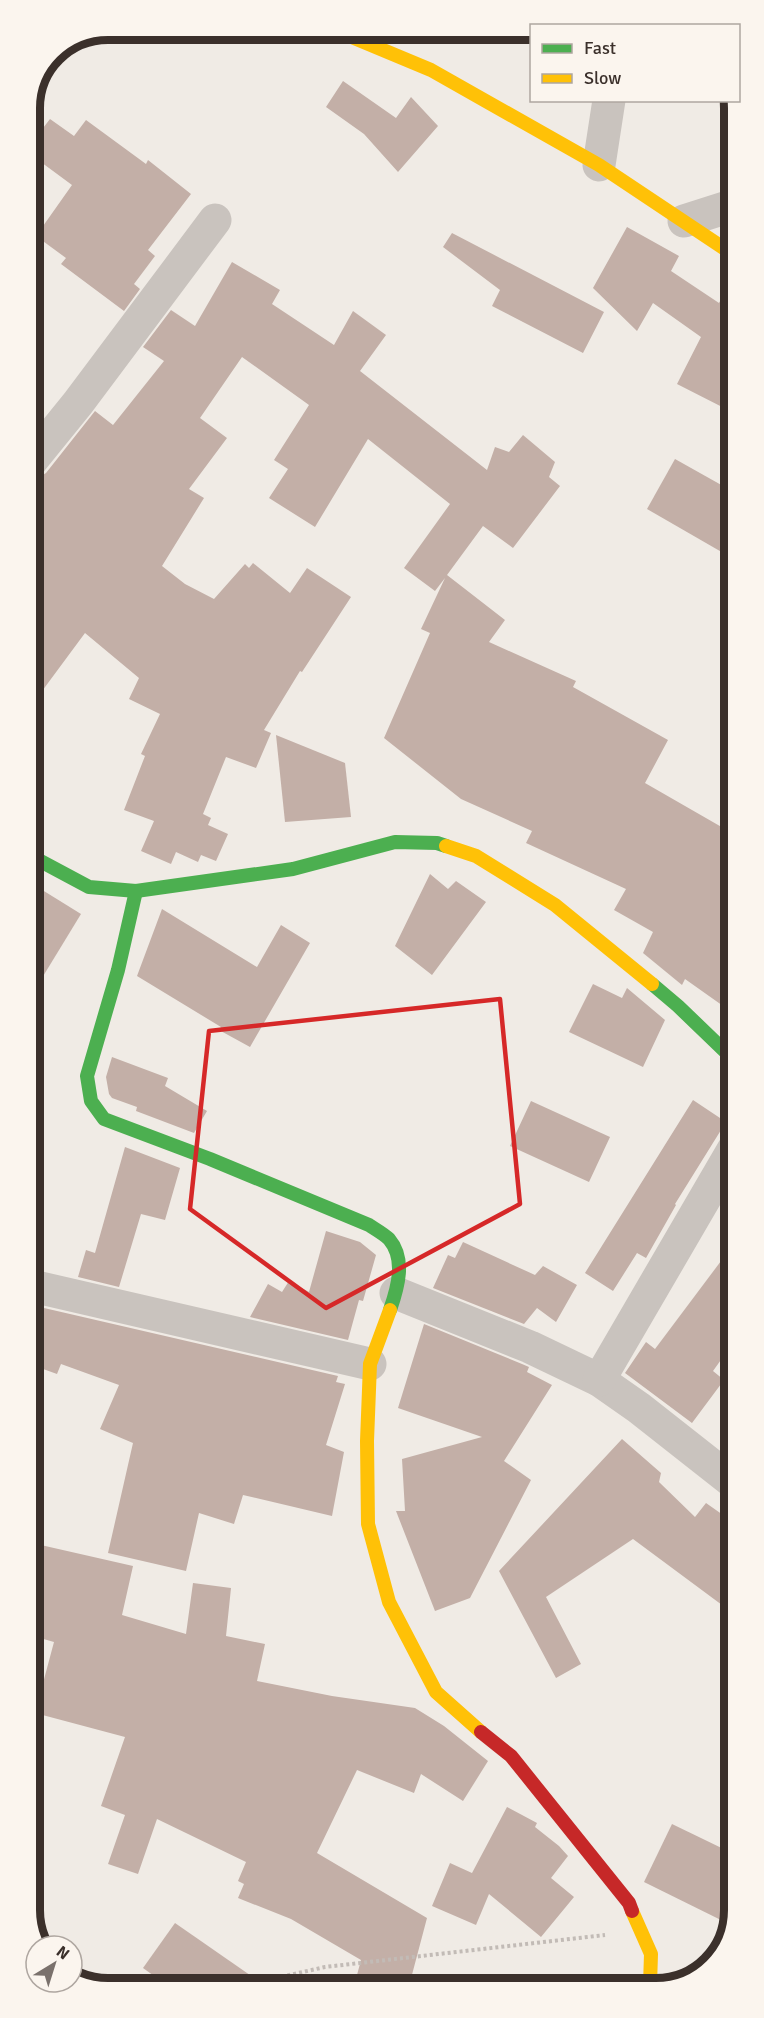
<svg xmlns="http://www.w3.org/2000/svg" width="764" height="2018" viewBox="0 0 764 2018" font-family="Signika,sans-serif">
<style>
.building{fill:#c3afa7}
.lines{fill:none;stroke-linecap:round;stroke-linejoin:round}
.path{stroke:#c2bbb6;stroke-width:4;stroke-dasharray:3 3;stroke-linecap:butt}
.street{stroke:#c9c3be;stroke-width:33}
.fast{stroke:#4caf50;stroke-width:14}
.slow{stroke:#ffc107;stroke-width:14}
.jam{stroke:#c62828;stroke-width:14}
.marked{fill:none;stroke:#d62828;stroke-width:4.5;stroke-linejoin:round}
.rim{fill:none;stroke:#3b302b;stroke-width:8}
</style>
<rect width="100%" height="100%" fill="#f0ebe5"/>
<!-- building -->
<g class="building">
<polygon points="343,81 396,118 411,97 438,126 398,172 364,134 326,107"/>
<polygon points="50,119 74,136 86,120 146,164 148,160 191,194 148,250 155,256 134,284 140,289 124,311 61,264 66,258 36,236 72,185 30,154 30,145"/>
<polygon points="627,227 679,256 671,271 719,303 732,279 732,412 677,384 701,337 653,303 637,331 593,288"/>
<polygon points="452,233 604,312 583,353 492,306 500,290 443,247"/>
<polygon points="232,262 280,290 272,304 334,345 353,311 386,335 360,371 487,470 495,447 509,452 523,435 555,462 549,477 560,486 513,548 483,526 447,575 505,620 489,642 576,681 573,687 668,740 645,783 732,833 733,1013 685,979 682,985 643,953 653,932 614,910 626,889 526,843 532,831 461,799 384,738 430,633 421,629 445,578 435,591 404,568 450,504 368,439 315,527 269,498 288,469 274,460 309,405 242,357 200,418 227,438 189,489 204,498 162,566 185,584 214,599 245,564 249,568 253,563 290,593 307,568 351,597 302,672 300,671 264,730 271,733 256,768 226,757 203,814 211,818 208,825 228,834 216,861 201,855 198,862 176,852 171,864 141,851 154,821 124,810 145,756 141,754 160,714 129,699 139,678 85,633 31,706 31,479 38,478 46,473 95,411 113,425 164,361 143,347 171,310 195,326"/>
<polygon points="675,459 732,491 732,558 647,509"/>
<polygon points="276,735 345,763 351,817 285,822"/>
<polygon points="430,874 448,889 456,881 486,902 432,975 395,946"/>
<polygon points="31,883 81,914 31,996"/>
<polygon points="162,909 257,967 281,925 310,943 250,1047 219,1030 221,1027 137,976"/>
<polygon points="593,984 622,998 627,988 665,1020 643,1067 569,1032"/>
<polygon points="112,1057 168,1078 165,1086 207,1111 194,1133 136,1111 137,1107 112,1098 109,1094 106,1077"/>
<polygon points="693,1100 726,1122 675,1204 676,1205 646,1258 637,1253 613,1291 585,1273"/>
<polygon points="531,1101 610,1137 589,1182 510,1146"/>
<polygon points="125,1147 180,1168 165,1220 141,1214 119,1287 78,1277 86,1250 95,1253"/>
<polygon points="326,1231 360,1242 376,1255 363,1301 359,1300 348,1340 250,1317 268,1284 282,1292 289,1281 309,1292"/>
<polygon points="463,1242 535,1275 543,1266 577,1285 556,1322 537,1308 524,1324 433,1288 448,1255 455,1258"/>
<polygon points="733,1245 733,1343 713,1371 724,1380 692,1423 625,1373 646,1342 655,1349"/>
<polygon points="44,1308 338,1376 336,1382 345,1384 326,1445 344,1452 332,1516 243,1495 234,1524 199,1513 186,1571 108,1553 133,1443 100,1429 119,1385 61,1364 57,1374 32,1365 32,1319 39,1322"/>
<polygon points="424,1324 522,1364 529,1367 527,1372 552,1385 504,1461 531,1480 470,1598 435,1611 396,1511 405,1511 402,1459 482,1437 398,1408"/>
<polygon points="622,1439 661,1473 659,1482 695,1517 706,1503 733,1522 734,1588 722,1605 633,1539 546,1597 581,1664 556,1678 499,1571"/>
<polygon points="32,1543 133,1566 122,1615 186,1634 193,1583 231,1588 226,1636 265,1644 257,1681 332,1696 415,1708 444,1726 488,1761 463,1801 421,1774 414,1793 357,1770 317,1853 427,1918 409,1986 400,1986 357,1975 361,1960 291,1919 238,1898 244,1884 238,1881 246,1862 157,1819 138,1874 108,1864 125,1815 101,1806 125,1737 35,1713 54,1642 33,1636"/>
<polygon points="507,1807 537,1823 535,1827 559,1846 568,1856 551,1878 574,1897 541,1937 489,1894 476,1925 432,1906 450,1863 472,1873"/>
<polygon points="672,1824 734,1854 734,1910 729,1924 644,1882"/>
<polygon points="175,1923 267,1987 171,1988 143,1968"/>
</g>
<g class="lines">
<!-- path -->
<polyline class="path" points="260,1987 276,1978 325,1967 605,1935"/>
<!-- street -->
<g class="street">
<polyline points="599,165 609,100"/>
<polyline points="684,221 731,206"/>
<polyline points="31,461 78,403 215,220"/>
<polyline points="32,1286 370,1364"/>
<polyline points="396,1293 530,1347 599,1380 639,1408 733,1482"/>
<polyline points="599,1380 733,1150"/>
</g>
<!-- fast -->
<g class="fast">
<polyline points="31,856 89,887 136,891 293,869 395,842 437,843 446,846"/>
<path d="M136,891L118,970L87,1076L91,1101L104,1119L210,1159L369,1225C375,1229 384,1234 389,1239C406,1259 398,1287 390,1310"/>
<polyline points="652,984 678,1006 733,1059"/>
</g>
<!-- slow -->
<g class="slow">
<polyline points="335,30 431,70 599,165 731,253"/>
<polyline points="446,846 476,856 555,905 652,984"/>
<polyline points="390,1310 370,1364 367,1441 368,1524 389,1602 436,1692 481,1732"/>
<polyline points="632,1911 651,1954 650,1985"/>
</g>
<!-- jam -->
<polyline class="jam" points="481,1732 511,1756 629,1903 632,1911"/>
</g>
<!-- marked area -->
<path class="marked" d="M500,999L520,1204L326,1308L190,1209L209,1031Z"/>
<!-- crop -->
<path d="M0 0H764V2018H0ZM108 40H656A68 68 0 0 1 724 108V1910A68 68 0 0 1 656 1978H108A68 68 0 0 1 40 1910V108A68 68 0 0 1 108 40Z" fill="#fbf5ee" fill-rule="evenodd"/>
<path class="rim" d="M108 40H656A68 68 0 0 1 724 108V1910A68 68 0 0 1 656 1978H108A68 68 0 0 1 40 1910V108A68 68 0 0 1 108 40Z"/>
<!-- legend -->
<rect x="530" y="24" width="210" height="78" fill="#fbf5ee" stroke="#aea6a0" stroke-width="1.5"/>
<rect x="542" y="44" width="30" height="9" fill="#4caf50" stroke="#aea6a0" stroke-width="1.5"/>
<text x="584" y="54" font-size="18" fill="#3b302b">Fast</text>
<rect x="542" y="74" width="30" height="9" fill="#ffc107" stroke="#aea6a0" stroke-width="1.5"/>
<text x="584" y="84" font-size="18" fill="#3b302b">Slow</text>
<!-- north arrow -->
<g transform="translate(54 1964) rotate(38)"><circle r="28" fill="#fbf5ee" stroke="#aea6a0" stroke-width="1.5"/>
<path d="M0-4.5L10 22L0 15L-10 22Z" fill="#7a716c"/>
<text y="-9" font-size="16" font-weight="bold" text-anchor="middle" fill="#3b302b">N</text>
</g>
</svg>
